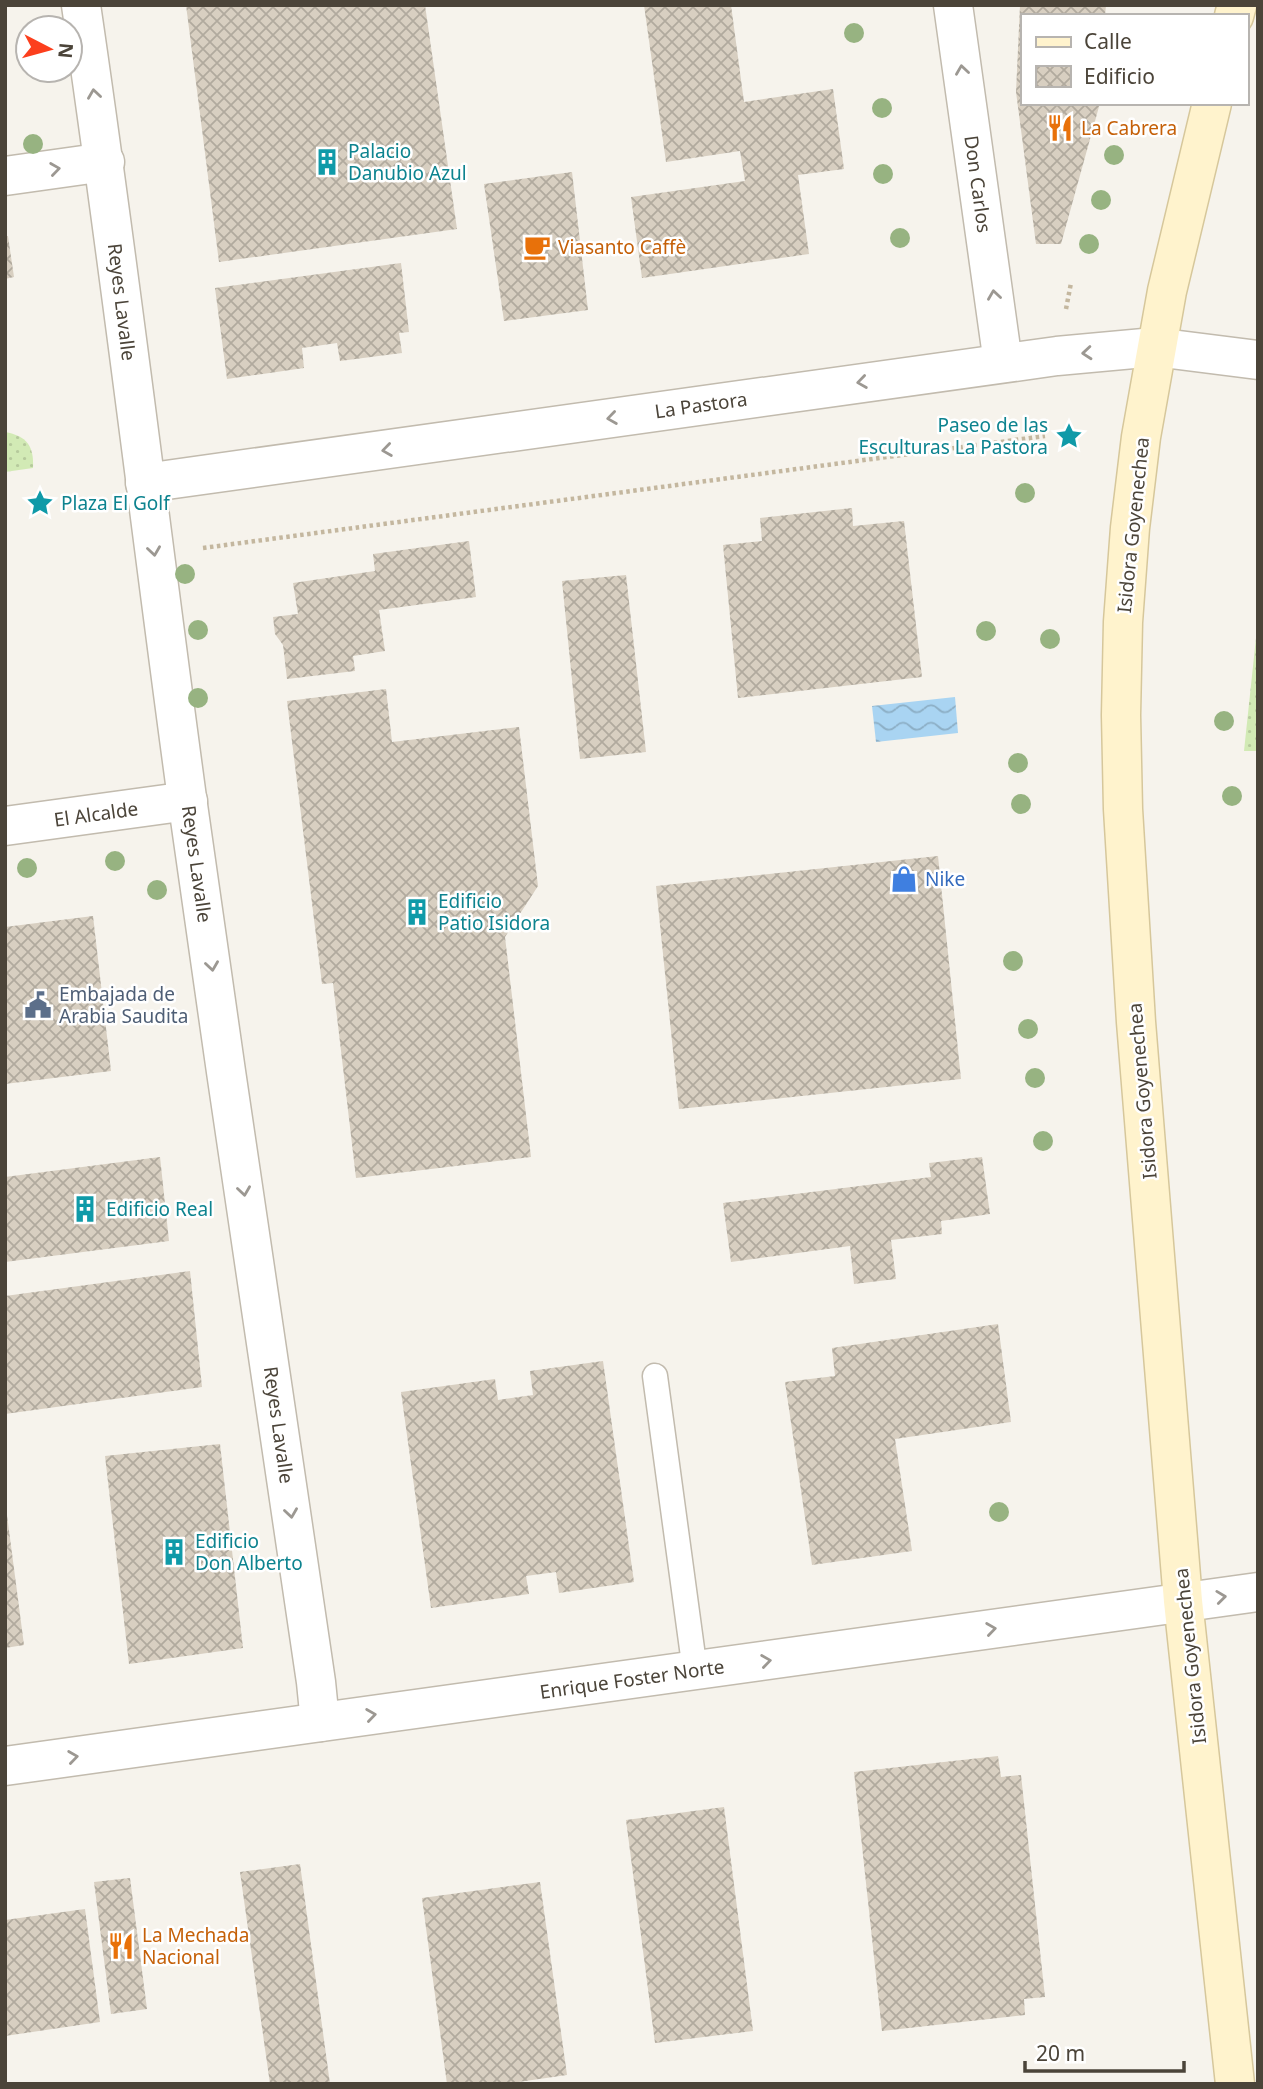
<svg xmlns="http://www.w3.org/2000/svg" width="1263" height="2089" viewBox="0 0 1263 2089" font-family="'Noto Sans',sans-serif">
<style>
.grass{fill:url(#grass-dots)}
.water{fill:url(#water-waves)}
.building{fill:url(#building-cross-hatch)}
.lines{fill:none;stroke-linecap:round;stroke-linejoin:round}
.lane-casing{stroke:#c2bbae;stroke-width:27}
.street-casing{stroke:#c2bbae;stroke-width:41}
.secondary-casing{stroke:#d6c79b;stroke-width:41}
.path{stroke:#c4b79f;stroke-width:4.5;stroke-dasharray:3.5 3.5;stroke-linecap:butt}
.lane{stroke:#fff;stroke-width:24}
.street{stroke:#fff;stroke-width:38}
.secondary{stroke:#fff3cd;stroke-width:38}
.tree{fill:#97b381}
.oneway{stroke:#9c9892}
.labels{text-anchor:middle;stroke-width:5;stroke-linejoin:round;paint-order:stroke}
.food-label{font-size:19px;fill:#c56008;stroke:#fff;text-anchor:start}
.culture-label{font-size:19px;fill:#0d838f;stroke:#fff;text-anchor:start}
.street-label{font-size:19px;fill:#4b4439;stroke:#fff}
.shop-label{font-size:19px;fill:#366cbe;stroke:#fff;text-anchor:start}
.service-label{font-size:19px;fill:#4e5e75;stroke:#fff;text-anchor:start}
</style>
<defs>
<pattern id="grass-dots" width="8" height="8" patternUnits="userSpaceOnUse" patternTransform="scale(1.75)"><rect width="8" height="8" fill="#d2eab5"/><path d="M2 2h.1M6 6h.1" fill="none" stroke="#b6ca9c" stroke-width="1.8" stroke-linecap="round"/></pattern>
<pattern id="water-waves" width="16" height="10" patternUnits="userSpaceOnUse" patternTransform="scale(1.75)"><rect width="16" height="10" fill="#a9d4f2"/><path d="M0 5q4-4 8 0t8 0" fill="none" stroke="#8caec5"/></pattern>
<pattern id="building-cross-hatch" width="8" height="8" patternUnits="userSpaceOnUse" patternTransform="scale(1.75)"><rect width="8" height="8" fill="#d8cfc1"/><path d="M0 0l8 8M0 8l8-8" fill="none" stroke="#b1aa9e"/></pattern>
</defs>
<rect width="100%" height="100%" fill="#f6f3ec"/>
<!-- grass -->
<g class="grass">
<path d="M5,432C27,436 34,446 33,468L5,472Z"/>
<polygon points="1258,619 1258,751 1244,751"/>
</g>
<!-- water -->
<polygon class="water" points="955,697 958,733 876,742 872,706"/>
<!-- building -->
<g class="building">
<polygon points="186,5 425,5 457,229 219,262"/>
<polygon points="644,5 731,5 744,102 833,89 844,169 798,175 809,254 642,278 631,197 745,181 740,151 666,162"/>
<polygon points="1020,5 1106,5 1105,16 1023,16 1023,103 1100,103 1061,244 1036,244 1016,92"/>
<polygon points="572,172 588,310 504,321 484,184"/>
<polygon points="5,236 8,236 14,277 5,279"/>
<polygon points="401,263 409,332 399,333 402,353 340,361 337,343 302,348 304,368 227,379 215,288"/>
<polygon points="852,508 853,526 904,521 922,677 738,698 723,545 762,541 760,518"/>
<polygon points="469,541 476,597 379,610 385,651 353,656 355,671 287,679 283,645 275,634 273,617 298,614 293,583 375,571 373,554"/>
<polygon points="626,575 646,752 580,759 562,581"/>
<polygon points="386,689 392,742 519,727 538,886 505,937 531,1157 356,1178 333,983 322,984 287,701"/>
<polygon points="938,856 961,1079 679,1109 656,886"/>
<polygon points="93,916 111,1071 5,1084 5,927"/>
<polygon points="160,1157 169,1241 5,1262 5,1177"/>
<polygon points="982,1157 990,1214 941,1221 942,1234 891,1240 896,1279 854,1284 850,1246 731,1262 723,1203 931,1177 929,1163"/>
<polygon points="190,1271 202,1387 5,1414 5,1296"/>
<polygon points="998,1324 1011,1422 895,1439 912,1551 812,1565 785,1382 835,1376 832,1348"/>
<polygon points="603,1361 634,1582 559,1593 556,1572 526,1576 529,1594 431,1608 401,1392 495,1379 498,1400 533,1395 530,1371"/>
<polygon points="220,1444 243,1648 129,1664 105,1456"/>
<polygon points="5,1515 7,1515 24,1645 5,1648"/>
<polygon points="998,1756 1001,1777 1021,1775 1045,1997 1024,1999 1025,2015 882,2031 854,1772"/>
<polygon points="724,1807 753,2031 655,2043 626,1820"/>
<polygon points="300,1864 330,2084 270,2084 240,1872"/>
<polygon points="130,1878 147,2009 111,2014 94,1882"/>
<polygon points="540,1882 567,2075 505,2084 447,2084 422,1898"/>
<polygon points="85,1909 100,2022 5,2036 5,1920"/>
</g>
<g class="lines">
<defs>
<polyline id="lane" points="655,1376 695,1671"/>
<g id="street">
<path d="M81,5C120,269 151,534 187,798C228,1093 273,1388 316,1682L320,1722"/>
<polyline points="953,5 1003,363"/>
<polyline points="5,176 105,162"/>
<polyline points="145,483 1057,356 1155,347 1258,360"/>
<polyline points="5,826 188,801"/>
<polyline points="5,1766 1258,1592"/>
</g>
<g id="secondary">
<polyline points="1234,16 1237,5"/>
<polyline points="1212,103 1167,291 1141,437 1130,528 1123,622 1121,715 1123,809 1136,1022 1183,1601 1235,2084"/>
</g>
</defs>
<!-- lane casing -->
<use href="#lane" class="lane-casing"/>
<!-- street casing -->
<use href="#street" class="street-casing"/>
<!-- secondary casing -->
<use href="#secondary" class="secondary-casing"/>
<!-- path -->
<g class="path">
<polyline points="1066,309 1071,283"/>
<polyline points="203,548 1045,436"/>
</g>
<!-- lane -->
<use href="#lane" class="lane"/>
<!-- street -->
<use href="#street" class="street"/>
<!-- secondary -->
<use href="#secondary" class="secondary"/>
</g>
<!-- trees -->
<g class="tree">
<circle cx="854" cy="33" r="10"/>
<circle cx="882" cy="108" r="10"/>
<circle cx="33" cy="144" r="10"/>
<circle cx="1114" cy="155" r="10"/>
<circle cx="883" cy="174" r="10"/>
<circle cx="1101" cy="200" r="10"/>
<circle cx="900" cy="238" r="10"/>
<circle cx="1089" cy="244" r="10"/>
<circle cx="1025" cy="493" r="10"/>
<circle cx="185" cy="574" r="10"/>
<circle cx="198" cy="630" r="10"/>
<circle cx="986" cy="631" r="10"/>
<circle cx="1050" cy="639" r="10"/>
<circle cx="198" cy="698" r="10"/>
<circle cx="1224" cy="721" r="10"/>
<circle cx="1018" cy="763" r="10"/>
<circle cx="1232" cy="796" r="10"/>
<circle cx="1021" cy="804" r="10"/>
<circle cx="115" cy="861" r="10"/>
<circle cx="27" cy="868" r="10"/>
<circle cx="157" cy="890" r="10"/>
<circle cx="1013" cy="961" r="10"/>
<circle cx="1028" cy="1029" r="10"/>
<circle cx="1035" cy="1078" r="10"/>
<circle cx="1043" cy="1141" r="10"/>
<circle cx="999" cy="1512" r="10"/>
</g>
<!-- one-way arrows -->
<defs><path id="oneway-chevron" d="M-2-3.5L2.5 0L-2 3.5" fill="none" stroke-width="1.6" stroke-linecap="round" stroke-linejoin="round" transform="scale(1.75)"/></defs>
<g class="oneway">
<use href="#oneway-chevron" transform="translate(962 70) rotate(-98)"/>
<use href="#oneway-chevron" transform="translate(94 94) rotate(-98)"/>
<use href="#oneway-chevron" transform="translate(55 169) rotate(-8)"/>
<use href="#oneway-chevron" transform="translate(994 295) rotate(-98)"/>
<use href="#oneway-chevron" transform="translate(1087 353) rotate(175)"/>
<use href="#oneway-chevron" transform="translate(862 382) rotate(172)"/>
<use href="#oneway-chevron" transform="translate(612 418) rotate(172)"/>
<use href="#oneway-chevron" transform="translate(387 450) rotate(172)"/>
<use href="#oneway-chevron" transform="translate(154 551) rotate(82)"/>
<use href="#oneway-chevron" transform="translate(212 966) rotate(82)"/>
<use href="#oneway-chevron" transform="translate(244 1191) rotate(82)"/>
<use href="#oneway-chevron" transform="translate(291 1513) rotate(82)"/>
<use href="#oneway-chevron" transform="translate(1221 1597) rotate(-7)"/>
<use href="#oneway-chevron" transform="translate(991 1629) rotate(-8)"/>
<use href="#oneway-chevron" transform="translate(766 1661) rotate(-8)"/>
<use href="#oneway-chevron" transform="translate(371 1715) rotate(-8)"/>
<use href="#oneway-chevron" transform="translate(73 1757) rotate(-8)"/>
</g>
<!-- icons -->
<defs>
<symbol id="restaurant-bare" viewBox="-9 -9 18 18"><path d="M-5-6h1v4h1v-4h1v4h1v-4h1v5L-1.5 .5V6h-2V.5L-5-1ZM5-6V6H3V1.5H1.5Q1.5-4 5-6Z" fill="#e8710a" stroke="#fff" stroke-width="2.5" paint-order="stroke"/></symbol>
<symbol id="building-bare" viewBox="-9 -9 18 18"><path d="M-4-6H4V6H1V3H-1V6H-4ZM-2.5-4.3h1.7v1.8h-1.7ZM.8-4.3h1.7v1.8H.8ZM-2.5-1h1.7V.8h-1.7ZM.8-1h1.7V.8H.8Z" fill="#0f9aa8" stroke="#fff" stroke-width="2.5" paint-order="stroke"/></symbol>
<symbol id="cafe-bare" viewBox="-9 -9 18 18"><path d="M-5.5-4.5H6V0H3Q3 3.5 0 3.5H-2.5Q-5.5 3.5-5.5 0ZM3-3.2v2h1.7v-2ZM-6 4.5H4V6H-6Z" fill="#e8710a" stroke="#fff" stroke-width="2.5" paint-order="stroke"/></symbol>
<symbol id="sight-bare" viewBox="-9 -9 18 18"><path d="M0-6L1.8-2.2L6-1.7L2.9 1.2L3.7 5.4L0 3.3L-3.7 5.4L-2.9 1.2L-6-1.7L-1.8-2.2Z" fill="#0f9aa8" stroke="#fff" stroke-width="2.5" paint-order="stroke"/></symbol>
<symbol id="shop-bare" viewBox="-9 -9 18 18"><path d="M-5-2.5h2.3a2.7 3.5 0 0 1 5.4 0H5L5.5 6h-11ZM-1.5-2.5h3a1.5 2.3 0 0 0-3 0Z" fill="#3f7fe0" stroke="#fff" stroke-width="2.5" paint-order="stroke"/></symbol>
<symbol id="civic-bare" viewBox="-9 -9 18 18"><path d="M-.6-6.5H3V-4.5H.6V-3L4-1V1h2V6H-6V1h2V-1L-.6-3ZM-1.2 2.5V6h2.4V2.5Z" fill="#5c6f8a" stroke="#fff" stroke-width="2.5" paint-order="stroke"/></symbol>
</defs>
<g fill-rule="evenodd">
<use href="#restaurant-bare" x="1041" y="109" width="38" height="38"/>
<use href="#building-bare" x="308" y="143" width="38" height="38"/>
<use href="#cafe-bare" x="518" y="228" width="38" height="38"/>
<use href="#sight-bare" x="1050" y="417" width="38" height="38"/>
<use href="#sight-bare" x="21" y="484" width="38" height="38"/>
<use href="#shop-bare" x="885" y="860" width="38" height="38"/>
<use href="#building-bare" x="398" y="893" width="38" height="38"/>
<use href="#civic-bare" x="19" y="986" width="38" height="38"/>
<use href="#building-bare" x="66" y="1190" width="38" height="38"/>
<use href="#building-bare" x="155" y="1533" width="38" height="38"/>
<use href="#restaurant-bare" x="102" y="1927" width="38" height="38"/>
</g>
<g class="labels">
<!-- food labels -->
<g class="food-label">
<text x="1081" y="135">La Cabrera</text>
<text x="558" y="254">Viasanto Caffè</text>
<text x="142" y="1942">La Mechada<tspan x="142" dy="22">Nacional</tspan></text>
</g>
<!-- culture labels -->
<g class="culture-label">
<text x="348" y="158">Palacio<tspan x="348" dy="22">Danubio Azul</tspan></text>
<text x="1048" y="432" text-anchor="end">Paseo de las<tspan x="1048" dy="22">Esculturas La Pastora</tspan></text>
<text x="61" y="510">Plaza El Golf</text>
<text x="438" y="908">Edificio<tspan x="438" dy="22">Patio Isidora</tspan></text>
<text x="106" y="1216">Edificio Real</text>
<text x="195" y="1548">Edificio<tspan x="195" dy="22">Don Alberto</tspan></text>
</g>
<!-- street labels -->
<g class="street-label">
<text transform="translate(978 184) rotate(82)" y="7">Don Carlos</text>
<text transform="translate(122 302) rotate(83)" y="7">Reyes Lavalle</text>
<text transform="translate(701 405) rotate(-8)" y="7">La Pastora</text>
<text transform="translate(1133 525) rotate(-84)" y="7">Isidora Goyenechea</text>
<text transform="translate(96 814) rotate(-8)" y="7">El Alcalde</text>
<text transform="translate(197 864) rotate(82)" y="7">Reyes Lavalle</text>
<text transform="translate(1142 1091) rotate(-95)" y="7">Isidora Goyenechea</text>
<text transform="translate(279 1425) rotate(82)" y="7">Reyes Lavalle</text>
<text transform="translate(1190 1656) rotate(-96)" y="7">Isidora Goyenechea</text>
<text transform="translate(632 1679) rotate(-8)" y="7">Enrique Foster Norte</text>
</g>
<!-- shop labels -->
<g class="shop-label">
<text x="925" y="886">Nike</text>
</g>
<!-- service labels -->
<g class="service-label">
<text x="59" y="1001">Embajada de<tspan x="59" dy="22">Arabia Saudita</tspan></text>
</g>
</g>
<!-- border -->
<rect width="1263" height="2089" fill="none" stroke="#4b4439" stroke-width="14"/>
<!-- legend -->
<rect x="1021" y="14" width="228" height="91" fill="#ffffff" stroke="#b7b4b0" stroke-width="2"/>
<rect x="1036" y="37" width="35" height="10" fill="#fff3cd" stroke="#b7b4b0" stroke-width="2"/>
<text x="1084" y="49" font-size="21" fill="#4b4439">Calle</text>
<rect x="1036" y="66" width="35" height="21" fill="url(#building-cross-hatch)" stroke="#b7b4b0" stroke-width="2"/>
<text x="1084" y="84" font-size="21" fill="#4b4439">Edificio</text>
<!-- north arrow -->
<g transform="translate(49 49) rotate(96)"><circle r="33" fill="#ffffff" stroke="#b7b4b0" stroke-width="2"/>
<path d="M0-5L12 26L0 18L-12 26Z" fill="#fc3f1d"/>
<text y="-10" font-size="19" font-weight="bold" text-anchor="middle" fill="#4b4439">N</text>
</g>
<!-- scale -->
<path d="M1025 2061v10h159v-10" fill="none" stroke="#4b4439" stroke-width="3.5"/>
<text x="1036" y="2061" font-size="21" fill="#4b4439" stroke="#ffffff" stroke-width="5" paint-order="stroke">20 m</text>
</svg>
